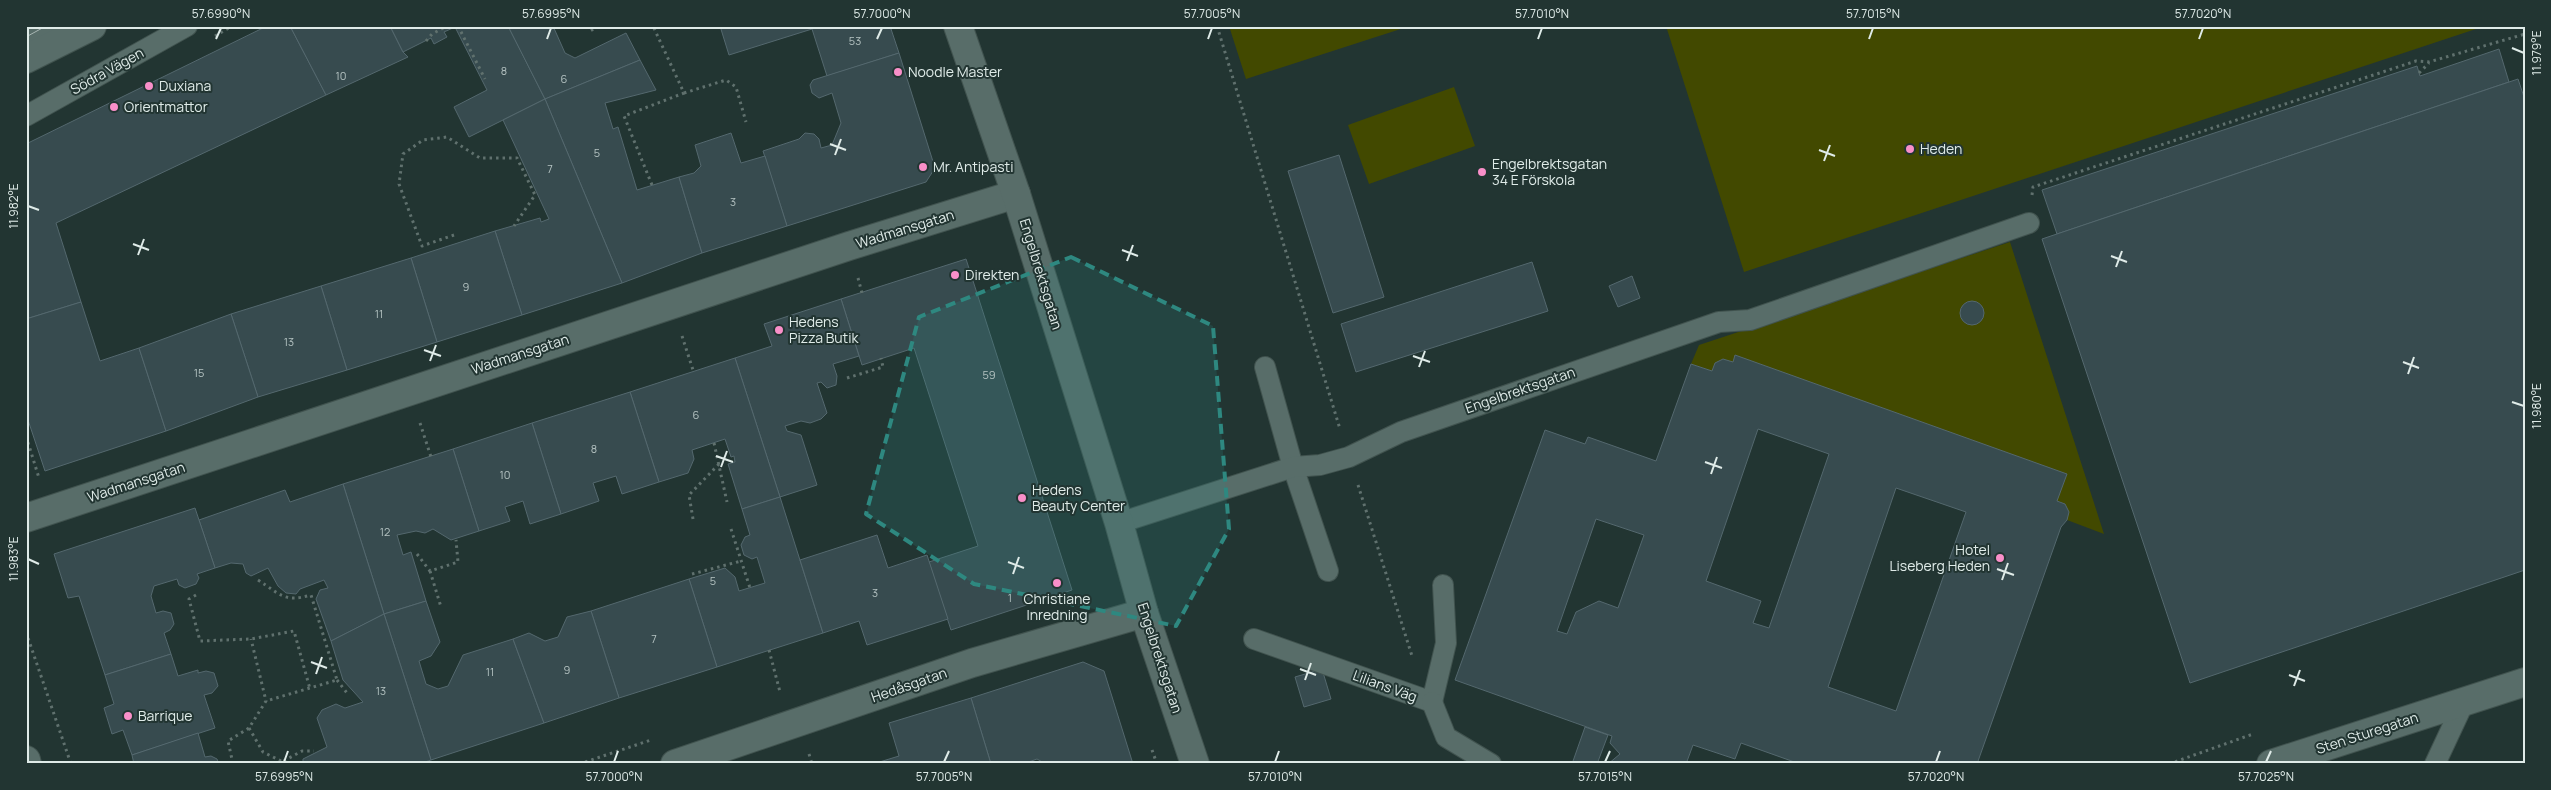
<svg xmlns="http://www.w3.org/2000/svg" width="2551" height="790" viewBox="0 0 2551 790" font-family="Manrope,sans-serif">
<style>
.green{fill:#424900}
.building{fill:#374b4f;stroke:#54686e;fill-rule:evenodd}
.lines{fill:none;stroke-linecap:round;stroke-linejoin:round}
.service-casing{stroke:#41534f;stroke-width:22}
.minor-casing{stroke:#41534f;stroke-width:30}
.tertiary-casing{stroke:#41534f;stroke-width:30}
.path{stroke:#60716e;stroke-width:3;stroke-dasharray:2.5 4;stroke-linecap:butt}
.service{stroke:#586d69;stroke-width:20}
.minor{stroke:#586d69;stroke-width:28}
.tertiary{stroke:#586d69;stroke-width:28}
.tram{stroke:#a8b6b3;stroke-width:1}
.marked{fill:#2e8880;fill-opacity:0.2;stroke:#2e8880;stroke-width:4;stroke-dasharray:10 6;stroke-linejoin:round}
.ticks{fill:none;stroke:#dfebe8;stroke-width:2}
.poi-dot{fill:#f98fc9;stroke:#223532;stroke-width:2}
.labels{text-anchor:middle;stroke-width:4;stroke-linejoin:round;paint-order:stroke}
.number-label{font-size:11px;fill:#b5c3c2}
.street-label{font-size:14px;fill:#dfebe8;stroke:#223532}
.poi-label{font-size:14px;fill:#dfebe8;stroke:#223532;text-anchor:start}
.neatline{fill:none;stroke:#dfebe8;stroke-width:2}
.ticks-label{font-size:12px;text-anchor:middle;fill:#dfebe8}
</style>
<rect width="100%" height="100%" fill="#223532"/>
<!-- green -->
<g class="green">
<polygon points="1229,26 1410,26 1246,79"/>
<polygon points="1666,26 2485,26 1744,272"/>
<polygon points="1454,87 1475,146 1369,184 1348,125"/>
<polygon points="2010,242 2104,534 2067,520 2069,512 2065,504 1733,362 1723,359 1715,363 1712,371 1691,364 1699,345"/>
</g>
<!-- building -->
<g class="building">
<polygon points="267,26 290,26 326,95 56,223 81,302 26,319 26,144"/>
<polygon points="290,26 390,26 403,52 408,57 326,95"/>
<polygon points="390,26 508,26 545,99 469,137 454,107 487,90 455,27 444,32 447,37 434,44 431,38 403,52"/>
<polygon points="508,26 553,26 565,53 575,58 626,33 640,60 545,99"/>
<polygon points="720,26 890,26 899,53 827,76 812,29 729,55"/>
<polygon points="2499,49 2509,82 2057,234 2042,190 2417,66 2420,76"/>
<polygon points="899,53 935,168 926,182 787,226 763,151 799,139 805,133 814,134 819,139 821,148 832,145 841,123 832,93 819,98 812,93 810,85 813,80"/>
<polygon points="640,60 656,90 605,103 613,129 618,127 637,190 679,177 702,253 622,283 545,99"/>
<polygon points="2518,79 2525,100 2525,570 2190,683 2042,239"/>
<polygon points="545,99 622,283 522,315 495,231 540,218 541,222 549,219 503,120"/>
<polygon points="731,133 741,163 765,156 787,226 702,253 679,177 694,173 701,166 695,145"/>
<polygon points="1339,155 1384,297 1333,313 1288,171"/>
<polygon points="495,231 522,315 437,342 411,258"/>
<polygon points="411,258 437,342 347,370 321,286"/>
<polygon points="966,259 1072,590 951,630 929,562 978,546 914,348 862,365 841,299"/>
<polygon points="1532,262 1548,311 1356,372 1341,324"/>
<polygon points="1632,276 1640,298 1618,307 1609,286"/>
<polygon points="321,286 347,370 258,397 231,314"/>
<polygon points="841,299 859,356 833,364 837,376 836,385 827,388 821,382 817,383 827,413 821,419 810,423 801,421 785,426 787,431 801,435 817,485 780,497 735,358 772,346 764,324"/>
<circle cx="1972" cy="313" r="12"/>
<polygon points="81,302 100,361 139,348 166,431 45,471 26,414 26,319"/>
<polygon points="231,314 258,397 166,431 139,348"/>
<path d="M1735,355L2067,474L2057,501L2065,504L2069,512L2067,520L2061,527L1977,764H1800L1741,743L1735,759L1693,745L1686,764H1608L1620,754L1610,743L1612,736L1455,680L1545,430L1585,444L1588,437L1656,461L1691,364L1712,371L1715,363L1723,359L1733,362ZM1758,429L1829,454L1769,628L1753,623L1761,601L1706,581ZM1896,488L1966,512L1896,711L1828,687ZM1596,519L1644,535L1618,608L1599,601L1576,612L1567,634L1557,631Z"/>
<polygon points="735,358 780,497 742,509 728,464 735,462 734,456 731,457 725,439 692,450 694,459 688,473 659,482 630,392"/>
<polygon points="630,392 659,482 622,494 616,476 593,483 599,501 561,514 532,423"/>
<polygon points="532,423 561,514 530,524 523,501 505,507 510,521 479,531 453,449"/>
<polygon points="453,449 479,531 451,540 433,529 425,533 416,531 397,535 403,555 411,552 426,601 384,614 343,484"/>
<polygon points="343,484 384,614 331,641 316,599 320,590 328,588 324,580 300,589 296,594 286,593 278,586 268,568 251,576 246,573 243,564 231,563 215,568 199,520 285,490 290,502"/>
<polygon points="780,497 823,633 717,667 689,579 725,568 735,577 739,591 765,583 757,557 752,559 744,555 741,545 745,537 750,535 742,509"/>
<polygon points="195,508 215,568 197,574 199,578 196,584 185,588 179,585 177,579 154,586 151,596 156,613 163,611 171,613 174,624 170,630 164,633 171,654 105,675 79,596 68,598 54,554"/>
<polygon points="877,535 888,568 927,555 948,619 867,645 859,621 823,633 800,560"/>
<polygon points="689,579 717,667 619,698 591,611"/>
<polygon points="426,601 440,642 431,656 419,661 426,684 438,689 448,686 463,655 513,639 544,723 431,760 384,614"/>
<polygon points="591,611 619,698 544,723 513,639 529,633 545,641 558,637 567,617"/>
<polygon points="384,614 431,760 419,764 303,764 303,759 327,747 317,718 322,710 336,704 345,708 363,702 343,680 331,641"/>
<polygon points="171,654 178,676 198,670 198,673 206,671 214,673 218,686 212,693 204,695 215,728 132,755 123,730 112,734 104,708 114,704 105,675"/>
<polygon points="1083,662 1104,671 1133,764 1046,764 1037,759 1023,764 991,764 971,698"/>
<polygon points="1322,669 1331,699 1304,707 1295,677"/>
<polygon points="971,698 991,764 873,764 899,756 889,723"/>
<polygon points="1585,727 1608,735 1597,764 1572,764"/>
<polygon points="198,733 205,757 211,756 217,759 219,764 134,764 132,755"/>
</g>
<g class="lines">
<defs>
<g id="service">
<polyline points="26,37 46,26"/>
<polyline points="26,116 187,26"/>
<polyline points="1265,367 1293,467 1328,571"/>
<polyline points="1119,523 1293,467 1320,465 1349,457 1401,432 1719,322 1750,320 2029,223"/>
<polyline points="1254,639 1432,702 1446,643 1443,585"/>
<polyline points="1432,702 1446,737 1491,764"/>
<polyline points="2435,764 2464,702"/>
</g>
<g id="minor">
<polyline points="26,518 849,246 1016,194"/>
<polyline points="675,764 972,663 1144,613"/>
<polyline points="2271,764 2525,682"/>
</g>
<g id="tertiary">
<polyline points="958,26 1016,194 1119,523 1144,613 1195,764"/>
<polyline points="26,59 92,26"/>
<polyline points="26,760 27,764"/>
</g>
</defs>
<!-- service casing -->
<use href="#service" class="service-casing"/>
<!-- minor casing -->
<use href="#minor" class="minor-casing"/>
<!-- tertiary casing -->
<use href="#tertiary" class="tertiary-casing"/>
<!-- path -->
<g class="path">
<polyline points="458,26 485,79"/>
<polyline points="588,26 590,31 599,26"/>
<polyline points="1217,26 1340,429"/>
<polyline points="215,36 232,26"/>
<polyline points="426,41 432,34 447,26"/>
<polyline points="2419,73 2429,63"/>
<polyline points="684,93 726,80 736,87 746,122"/>
<polyline points="652,185 624,116 684,93 653,26"/>
<polyline points="2032,195 2033,187 2416,61 2429,62 2525,34"/>
<polyline points="454,235 422,246 399,184 403,154 423,140 447,137 480,158 517,158 535,195 514,226"/>
<polyline points="858,278 862,293"/>
<polyline points="682,336 693,370"/>
<polyline points="847,378 883,367 881,358"/>
<polyline points="420,423 431,457"/>
<polyline points="26,436 39,478"/>
<polyline points="714,443 727,502"/>
<polyline points="1358,485 1412,656"/>
<polyline points="693,519 689,495 719,464"/>
<polyline points="731,529 750,588"/>
<polyline points="417,554 430,571 458,562 456,540"/>
<polyline points="430,571 441,607"/>
<polyline points="692,574 741,561"/>
<path d="M258,580C280,594 284,603 311,595L337,680L266,701"/>
<polyline points="196,595 189,599 200,641 251,639 294,631 310,689"/>
<polyline points="26,632 71,764"/>
<polyline points="769,650 780,692"/>
<polyline points="337,680 347,693"/>
<polyline points="249,728 263,752 283,762"/>
<polyline points="1152,750 1157,764"/>
<polyline points="809,754 812,764"/>
<polyline points="233,764 228,741 249,728 266,701 251,639"/>
<polyline points="278,764 302,751 314,751"/>
<polyline points="579,764 651,740"/>
<polyline points="2169,764 2253,734"/>
</g>
<!-- service -->
<use href="#service" class="service"/>
<!-- minor -->
<use href="#minor" class="minor"/>
<!-- tertiary -->
<use href="#tertiary" class="tertiary"/>
<!-- tram -->
<polyline class="tram" points="26,37 46,26"/>
</g>
<!-- marked area -->
<path class="marked" d="M1071,257L1213,326L1229,529L1176,626L974,584L866,514L919,317Z"/>
<!-- ticks -->
<path class="ticks" d="M216,39L221,28M547,39L551,28M877,39L882,28M1208,39L1212,28M1538,39L1542,28M1869,39L1873,28M2199,39L2203,28M2512,48L2524,53M830,144L846,150M1819,150L1835,156M835,155L841,139M1824,161L1830,145M28,206L39,210M133,244L149,250M1122,250L1138,256M138,255L144,239M2111,256L2127,262M1127,261L1133,245M2116,267L2122,251M424,350L441,356M1413,356L1430,362M430,361L436,345M2403,362L2419,368M1419,367L1425,351M2408,374L2414,357M2512,402L2524,406M716,456L733,462M1705,462L1722,468M721,467L727,451M1711,474L1717,457M28,559L39,564M1008,562L1024,568M1997,569L2014,575M1013,574L1019,557M2002,580L2008,563M311,662L327,668M1300,669L1316,675M316,674L322,657M2289,675L2305,681M1305,680L1311,663M2294,686L2300,670M284,762L288,751M614,762L618,751M944,762L949,751M1275,762L1279,751M1605,762L1610,751M1936,762L1940,751M2266,762L2271,751"/>
<!-- markers -->
<g class="poi-dot">
<circle cx="898" cy="72" r="5"/>
<circle cx="149" cy="86" r="5"/>
<circle cx="114" cy="107" r="5"/>
<circle cx="1910" cy="149" r="5"/>
<circle cx="923" cy="167" r="5"/>
<circle cx="1482" cy="172" r="5"/>
<circle cx="955" cy="275" r="5"/>
<circle cx="779" cy="330" r="5"/>
<circle cx="1022" cy="498" r="5"/>
<circle cx="2000" cy="558" r="5"/>
<circle cx="1057" cy="583" r="5"/>
<circle cx="128" cy="716" r="5"/>
</g>
<g class="labels">
<!-- number labels -->
<g class="number-label">
<text x="855" y="45">53</text>
<text x="504" y="75">8</text>
<text x="341" y="80">10</text>
<text x="564" y="83">6</text>
<text x="597" y="157">5</text>
<text x="550" y="173">7</text>
<text x="733" y="206">3</text>
<text x="466" y="291">9</text>
<text x="379" y="318">11</text>
<text x="289" y="346">13</text>
<text x="199" y="377">15</text>
<text x="989" y="379">59</text>
<text x="696" y="419">6</text>
<text x="594" y="453">8</text>
<text x="505" y="479">10</text>
<text x="385" y="536">12</text>
<text x="713" y="585">5</text>
<text x="875" y="597">3</text>
<text x="1010" y="602">1</text>
<text x="654" y="643">7</text>
<text x="567" y="674">9</text>
<text x="490" y="676">11</text>
<text x="381" y="695">13</text>
</g>
<!-- street labels -->
<g class="street-label">
<text transform="translate(107 71) rotate(-29)" y="5">Södra Vägen</text>
<text transform="translate(905 229) rotate(-17)" y="5">Wadmansgatan</text>
<text transform="translate(1041 274) rotate(73)" y="5">Engelbrektsgatan</text>
<text transform="translate(520 354) rotate(-18)" y="5">Wadmansgatan</text>
<text transform="translate(1520 390) rotate(-19)" y="5">Engelbrektsgatan</text>
<text transform="translate(136 482) rotate(-18)" y="5">Wadmansgatan</text>
<text transform="translate(1160 658) rotate(72)" y="5">Engelbrektsgatan</text>
<text transform="translate(909 685) rotate(-19)" y="5">Hedåsgatan</text>
<text transform="translate(1385 686) rotate(20)" y="5">Lilians Väg</text>
<text transform="translate(2367 733) rotate(-18)" y="5">Sten Sturegatan</text>
</g>
<!-- poi labels -->
<g class="poi-label">
<text x="908" y="77">Noodle Master</text>
<text x="159" y="91">Duxiana</text>
<text x="124" y="112">Orientmattor</text>
<text x="1920" y="154">Heden</text>
<text x="1492" y="169">Engelbrektsgatan<tspan x="1492" dy="16">34 E Förskola</tspan></text>
<text x="933" y="172">Mr. Antipasti</text>
<text x="965" y="280">Direkten</text>
<text x="789" y="327">Hedens<tspan x="789" dy="16">Pizza Butik</tspan></text>
<text x="1032" y="495">Hedens<tspan x="1032" dy="16">Beauty Center</tspan></text>
<text x="1990" y="555" text-anchor="end">Hotel<tspan x="1990" dy="16">Liseberg Heden</tspan></text>
<text x="1057" y="604" text-anchor="middle">Christiane<tspan x="1057" dy="16">Inredning</tspan></text>
<text x="138" y="721">Barrique</text>
</g>
</g>
<!-- border -->
<rect width="2551" height="790" fill="none" stroke="#223532" stroke-width="55"/>
<rect x="28" y="28" width="2496" height="734" class="neatline"/>
<g class="ticks-label">
<text x="221" y="18">57.6990°N</text>
<text x="551" y="18">57.6995°N</text>
<text x="882" y="18">57.7000°N</text>
<text x="1212" y="18">57.7005°N</text>
<text x="1542" y="18">57.7010°N</text>
<text x="1873" y="18">57.7015°N</text>
<text x="2203" y="18">57.7020°N</text>
<text transform="translate(2537 53) rotate(-90)" y="4">11.979°E</text>
<text transform="translate(14 206) rotate(-90)" y="4">11.982°E</text>
<text transform="translate(2537 406) rotate(-90)" y="4">11.980°E</text>
<text transform="translate(14 559) rotate(-90)" y="4">11.983°E</text>
<text x="284" y="781">57.6995°N</text>
<text x="614" y="781">57.7000°N</text>
<text x="944" y="781">57.7005°N</text>
<text x="1275" y="781">57.7010°N</text>
<text x="1605" y="781">57.7015°N</text>
<text x="1936" y="781">57.7020°N</text>
<text x="2266" y="781">57.7025°N</text>
</g>
</svg>
